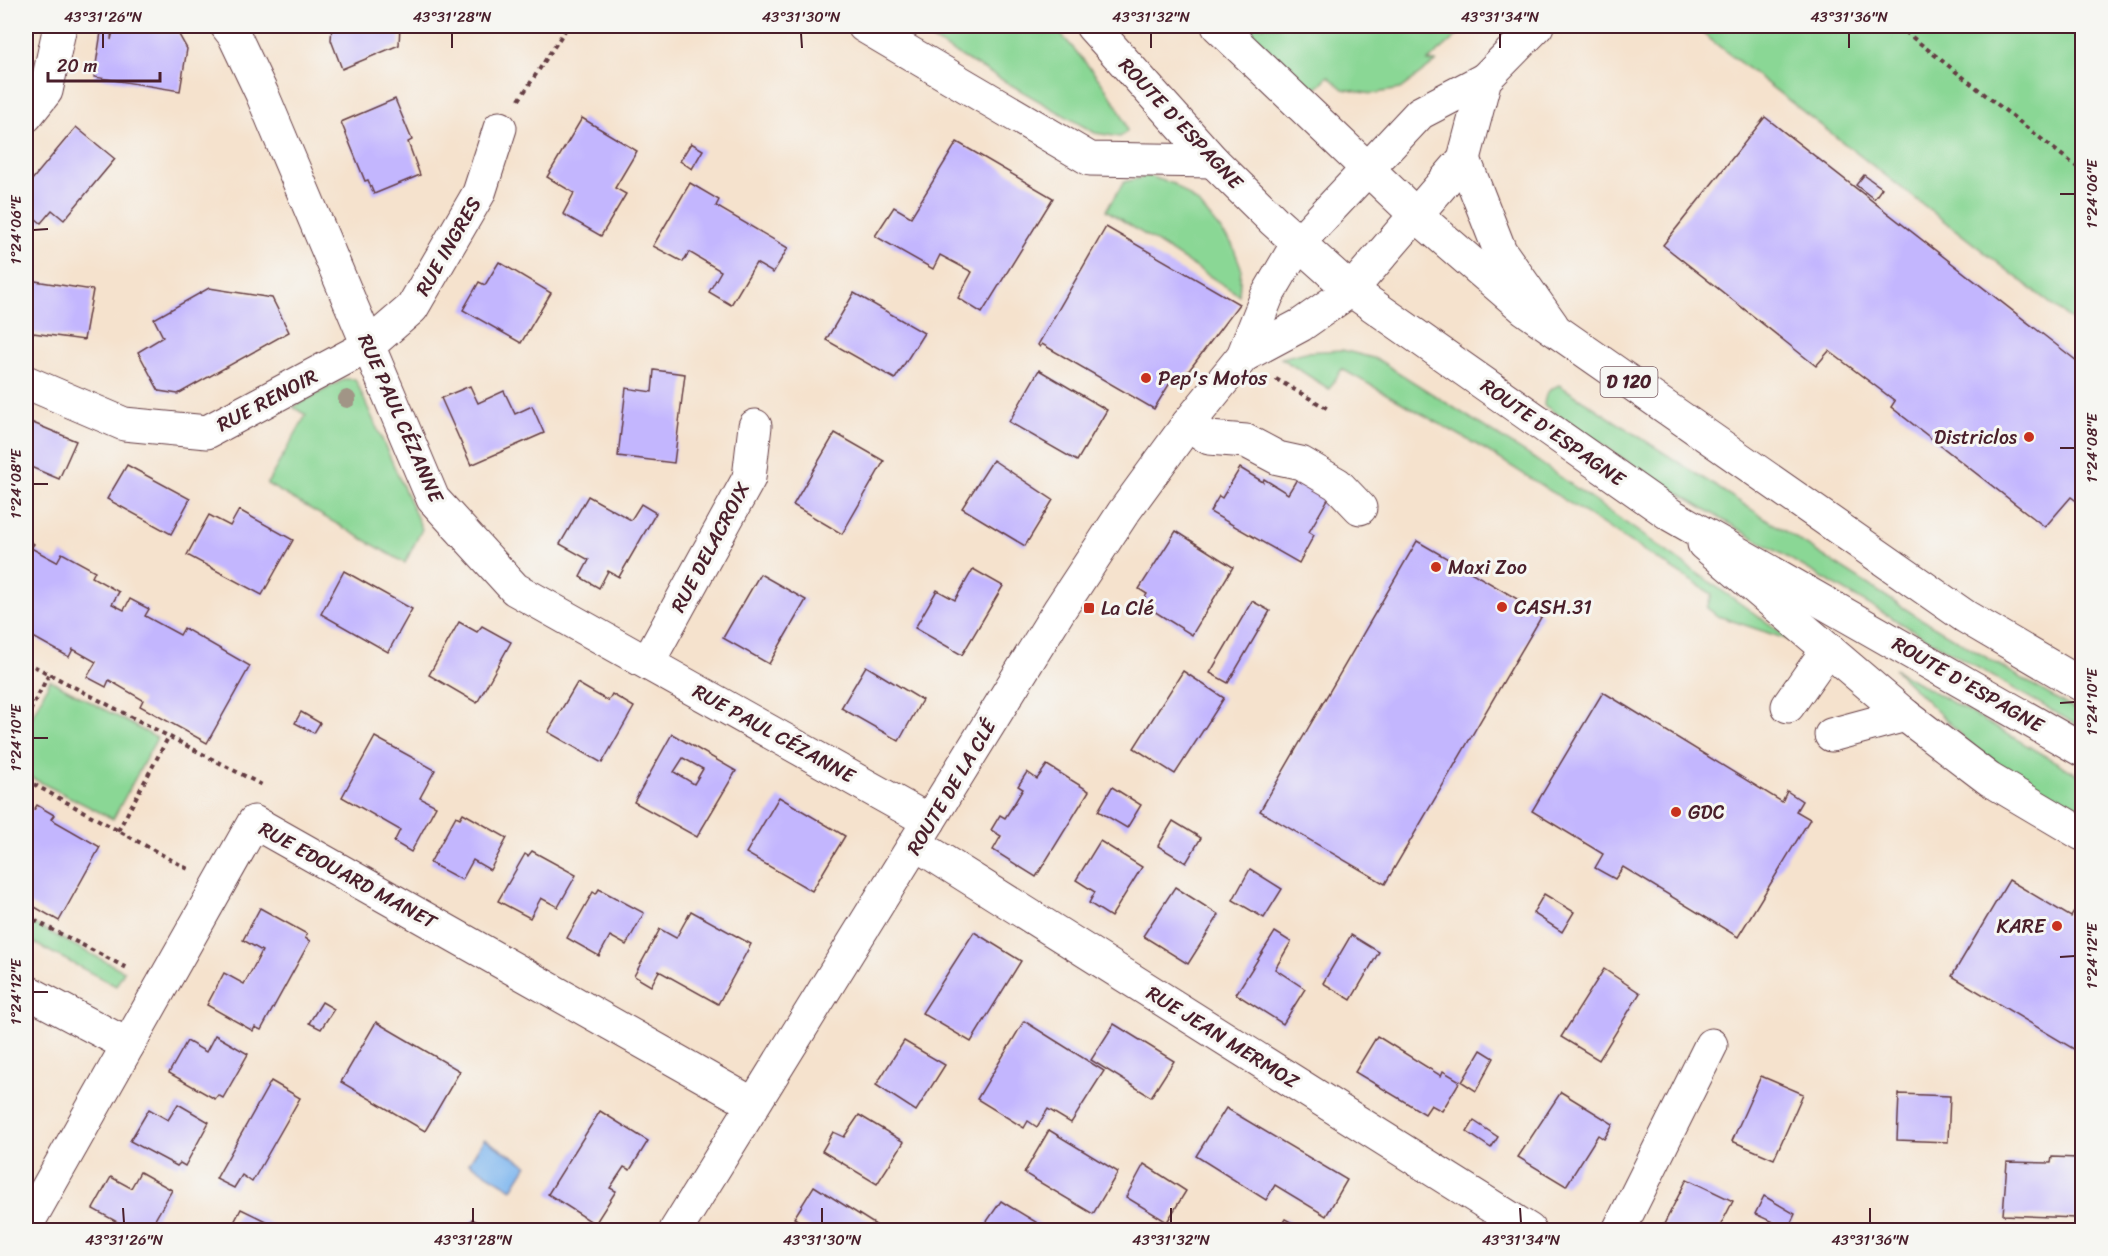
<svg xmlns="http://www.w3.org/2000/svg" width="2108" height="1256" viewBox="0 0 2108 1256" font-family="Sriracha,sans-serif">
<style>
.green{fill:#8ad795;stroke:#6a7b60;stroke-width:1.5}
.water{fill:#80b7ef;stroke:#656b8d;stroke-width:1.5}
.building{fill:#c3b6fe;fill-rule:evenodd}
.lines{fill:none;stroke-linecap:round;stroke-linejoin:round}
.minor-casing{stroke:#643c43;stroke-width:35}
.major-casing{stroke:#643c43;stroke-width:35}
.path{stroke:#643c43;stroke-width:4;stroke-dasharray:4.5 4.5;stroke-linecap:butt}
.minor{stroke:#fff;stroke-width:33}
.major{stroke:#fff;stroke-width:33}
.tree{fill:#a19586}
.ticks{fill:none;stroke:#4a1f2b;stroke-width:2}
.poi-dot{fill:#c8321e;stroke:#f6f6f2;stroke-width:2}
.labels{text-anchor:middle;stroke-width:6;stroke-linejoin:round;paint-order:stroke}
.shield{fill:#f6f6f2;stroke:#7e6067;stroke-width:1.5}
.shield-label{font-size:18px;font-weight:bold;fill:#4a1f2b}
.street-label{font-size:20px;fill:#4a1f2b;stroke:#f6f6f2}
.poi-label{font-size:20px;fill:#4a1f2b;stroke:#f6f6f2;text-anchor:start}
.neatline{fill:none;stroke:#4a1f2b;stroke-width:2}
.ticks-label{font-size:15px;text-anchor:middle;fill:#4a1f2b}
</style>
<rect width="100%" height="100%" fill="#f6f6f2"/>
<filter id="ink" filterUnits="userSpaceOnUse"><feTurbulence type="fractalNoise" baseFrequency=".0167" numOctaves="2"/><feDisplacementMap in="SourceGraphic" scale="12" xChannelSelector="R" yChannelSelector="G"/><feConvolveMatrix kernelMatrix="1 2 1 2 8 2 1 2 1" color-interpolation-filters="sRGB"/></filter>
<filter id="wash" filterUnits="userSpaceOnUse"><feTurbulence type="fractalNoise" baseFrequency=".008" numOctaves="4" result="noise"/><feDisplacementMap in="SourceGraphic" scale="24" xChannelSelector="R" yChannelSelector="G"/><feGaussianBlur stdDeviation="1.35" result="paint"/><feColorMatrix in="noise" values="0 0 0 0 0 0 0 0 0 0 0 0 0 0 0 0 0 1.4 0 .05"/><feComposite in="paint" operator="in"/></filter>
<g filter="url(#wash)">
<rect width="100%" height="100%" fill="#f5e2cd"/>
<!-- green -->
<g class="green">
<path d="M908,26H1054C1075,51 1122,100 1127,131L1120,137L1095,133Z"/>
<polygon points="1244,26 1468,26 1428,61 1436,62 1400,89 1371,94 1343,89 1328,76 1312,93"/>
<polygon points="1693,26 2082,26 2082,328"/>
<polygon points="1148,176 1174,184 1200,205 1232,244 1241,267 1239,295 1106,210 1124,182"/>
<polygon points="1342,350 1377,359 1532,457 1795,642 1718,616 1707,608 1712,594 1486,450 1342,369 1329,389 1281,358 1306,352"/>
<polygon points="345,379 355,379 422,529 405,563 267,484 306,415 293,407"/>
<path d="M1559,385L1918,617L2082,714V728L1728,523L1639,469L1544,405C1545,393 1548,390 1559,385Z"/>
<polygon points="1894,669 2082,777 2082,817 1990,763"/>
<polygon points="50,680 157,738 113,819 26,775 26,729"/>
<polygon points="26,920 124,971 116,986 26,939"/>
</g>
<!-- water -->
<polygon class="water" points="484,1139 527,1165 512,1189 469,1163"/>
<g id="blocks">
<!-- building -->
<g class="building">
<polygon points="102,26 112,26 111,40 114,26 178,33 187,49 180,91 94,77"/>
<polygon points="332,26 400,26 399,45 342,69 331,40"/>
<polygon points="395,99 412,140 408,142 420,175 374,194 368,180 365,181 341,122"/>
<polygon points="1765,117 2082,365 2082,505 2071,497 2045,527 1891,407 1895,401 1829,351 1816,366 1663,245"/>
<polygon points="582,118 637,151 615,188 626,194 601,236 563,214 574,193 547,177"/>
<polygon points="76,127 115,159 64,220 52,210 41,223 26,211 26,195 29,191 26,187"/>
<polygon points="957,142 1053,198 982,313 958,298 972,272 940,255 933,269 875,236 894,207 911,217"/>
<polygon points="691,143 703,150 692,169 680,161"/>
<polygon points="1864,175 1882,188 1874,199 1856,185"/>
<polygon points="690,183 719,200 716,206 788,248 773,273 756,263 731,305 709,292 721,271 689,252 683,262 653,246"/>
<polygon points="1106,227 1239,304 1181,381 1173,378 1154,409 1042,344 1040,347 1038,345"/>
<polygon points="26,262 31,263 29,280 93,290 84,340 26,332"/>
<polygon points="499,262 551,293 521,343 463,310 479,282 485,285"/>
<polygon points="209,288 272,298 289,332 178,394 159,391 138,352 163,337 154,319"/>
<polygon points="854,293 924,333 895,379 826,340"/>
<polygon points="654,370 685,374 674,463 618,456 626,388 652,392"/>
<polygon points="1039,370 1107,410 1077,461 1009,422"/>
<polygon points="470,386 478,403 504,391 515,414 532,406 544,433 471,465 441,398"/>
<polygon points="26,420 76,441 59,479 26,465"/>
<polygon points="835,433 884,461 842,534 793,505"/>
<polygon points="993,460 1053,500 1025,546 962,508"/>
<polygon points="127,465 190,499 171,534 107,499"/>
<polygon points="1240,468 1263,482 1264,479 1288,494 1300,474 1332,492 1309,532 1314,535 1299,563 1210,512 1219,496 1222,498"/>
<polygon points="588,496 631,520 641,504 656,513 619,577 608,571 599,588 580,577 589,560 560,544"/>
<polygon points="239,510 293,540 262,595 187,555 209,515 230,526"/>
<polygon points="1176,531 1233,567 1192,635 1141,603 1147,594 1139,589"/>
<polygon points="26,539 34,544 31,548 57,562 62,553 95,571 92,577 119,592 112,604 124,610 130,599 149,609 145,616 180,635 184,628 250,666 207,743 140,706 143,700 109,680 106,687 87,677 96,662 73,649 69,657 26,633"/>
<polygon points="1417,541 1543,614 1385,884 1260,811"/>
<polygon points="973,569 1003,586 962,655 915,628 937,590 955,600"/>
<polygon points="344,571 412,609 388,652 321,614"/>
<polygon points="760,574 806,600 769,664 723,638"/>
<polygon points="1252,601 1270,611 1228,683 1210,673"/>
<polygon points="459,622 477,632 482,626 511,642 477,703 429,675"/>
<polygon points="866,666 922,700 899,741 841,708"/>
<polygon points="1183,671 1224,698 1175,774 1134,748"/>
<polygon points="577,683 608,701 612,694 634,707 602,763 548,732"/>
<polygon points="1603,692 1782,802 1787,791 1802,801 1796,811 1810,819 1738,937 1623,867 1615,879 1595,868 1603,854 1532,811"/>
<polygon points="301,712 320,723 314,733 295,723"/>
<path d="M672,734L736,771L697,837L634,802ZM683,758L703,769L694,784L674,772Z"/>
<polygon points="375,737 435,770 420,798 436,806 411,852 394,842 400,830 342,797"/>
<polygon points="1047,765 1089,791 1036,877 993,850 1001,836 991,830 1000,815 1005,818 1014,804 1023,789 1018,786 1027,772 1037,779"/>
<polygon points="1112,787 1141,805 1127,828 1098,811"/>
<polygon points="779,797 845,836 812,891 746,853"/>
<polygon points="26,805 34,810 37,805 54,815 51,819 100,847 59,921 26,902"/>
<polygon points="463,813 507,838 490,870 473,860 462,880 430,863 456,816 460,818"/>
<polygon points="1173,821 1201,838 1186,863 1158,846"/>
<polygon points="1100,841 1142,867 1111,917 1089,903 1095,892 1076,880"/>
<polygon points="532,851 576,875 558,907 541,898 530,918 498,901 525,854 528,856"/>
<polygon points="1250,869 1282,889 1264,918 1233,900"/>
<polygon points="2009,880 2071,917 2075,910 2082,914 2082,1054 1952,976"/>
<polygon points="1175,887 1219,915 1188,964 1143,936"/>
<polygon points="599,889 644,913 626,945 610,936 599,956 567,938 593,892 596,894"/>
<polygon points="1544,894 1574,912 1562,932 1533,913"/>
<polygon points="260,908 307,934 305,938 310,941 261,1030 255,1027 253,1031 207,1005 224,973 244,984 253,968 262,951 243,940"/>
<polygon points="691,911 751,944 718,1004 659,971 651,986 634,976 660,929 676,938"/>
<polygon points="974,932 1021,961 971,1042 922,1013"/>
<polygon points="1275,932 1291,942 1275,969 1305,989 1283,1024 1236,994"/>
<polygon points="1351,935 1379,952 1351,1000 1323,983"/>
<polygon points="1604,969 1640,993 1599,1060 1561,1037"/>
<polygon points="322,1002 334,1009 321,1029 309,1023"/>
<polygon points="1024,1021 1104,1071 1071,1123 1048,1109 1037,1127 1028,1121 1024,1128 977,1099"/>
<polygon points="376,1022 460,1071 425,1131 341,1082"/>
<polygon points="1114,1024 1174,1061 1151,1097 1091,1060"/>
<polygon points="215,1035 248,1054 223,1098 218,1095 215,1099 169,1073 187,1041 206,1052"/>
<polygon points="1377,1036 1441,1076 1443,1071 1460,1081 1442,1111 1431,1105 1425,1114 1355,1072"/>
<polygon points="904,1041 945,1065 916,1111 876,1085"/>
<polygon points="1481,1050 1494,1058 1476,1091 1462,1082"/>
<polygon points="1761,1076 1803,1094 1774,1159 1732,1141"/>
<polygon points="271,1081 300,1098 252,1182 242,1175 234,1188 216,1179"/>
<polygon points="1561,1092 1613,1124 1604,1139 1598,1135 1566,1186 1518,1157"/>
<polygon points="1899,1094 1950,1096 1948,1142 1897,1140"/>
<polygon points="178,1104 209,1122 185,1166 180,1163 177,1166 130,1141 149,1109 168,1120"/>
<polygon points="1226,1108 1347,1180 1326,1216 1275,1185 1266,1200 1196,1156"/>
<polygon points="2081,1109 2082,1109 2082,1125 2080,1125"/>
<polygon points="600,1111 648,1141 630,1170 624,1167 610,1188 616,1191 595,1224 548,1194"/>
<polygon points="859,1115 904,1142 877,1184 822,1151 833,1132 844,1137"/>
<polygon points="1474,1121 1498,1137 1491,1148 1467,1132"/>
<polygon points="1049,1130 1118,1172 1093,1214 1024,1173"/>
<polygon points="2052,1157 2078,1158 2076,1218 2003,1215 2007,1162 2051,1163"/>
<polygon points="1144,1164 1186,1191 1167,1222 1126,1197"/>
<polygon points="140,1172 172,1190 149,1230 132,1230 93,1209 111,1177 131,1188"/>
<polygon points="1687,1179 1733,1201 1718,1230 1661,1230"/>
<polygon points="814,1186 879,1227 877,1230 813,1230 794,1218"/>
<polygon points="1764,1196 1795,1214 1788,1229 1755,1214"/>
<polygon points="1001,1201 1009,1206 1049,1230 981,1230"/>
<polygon points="241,1209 284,1230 230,1230"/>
<polygon points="472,1219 491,1230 465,1230"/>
<polygon points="1285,1219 1305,1230 1278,1230"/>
</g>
</g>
</g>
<g filter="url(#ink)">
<use href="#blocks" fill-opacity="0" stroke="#643c43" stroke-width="1.5"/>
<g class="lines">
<defs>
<g id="minor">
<polyline points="227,26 234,35 262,94 433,499 515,589 929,821"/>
<polyline points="864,26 1090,159 1213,161"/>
<polyline points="26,116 46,91 60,26"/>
<polyline points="1464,159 1500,251 1552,325"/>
<polyline points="1243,356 1301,325 1351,290 1464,159 1485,79 1537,26"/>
<polyline points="26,382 124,424 207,432 368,346 412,308 479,193 500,128"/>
<polyline points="1188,424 1209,438 1246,441 1278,458 1301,463 1337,484 1360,508"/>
<polyline points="1704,544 1905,715 1989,779 2082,834"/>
<polyline points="648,662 749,478 755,426"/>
<polyline points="1788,706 1828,649"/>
<polyline points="1831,735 1905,715"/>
<polyline points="916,844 1529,1230"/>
<polyline points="26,991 128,1045"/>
<polyline points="26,1226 254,822 753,1104"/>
<polyline points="676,1230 1060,609 1123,513 1188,424 1243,356 1267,296 1298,243 1420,113 1485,79"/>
<polyline points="1619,1230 1711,1045"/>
</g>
<g id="major">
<polyline points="1092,26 1213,161 1274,221 1351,290 1671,515 2082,750"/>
<polyline points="1218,26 1416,215 1525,309 1966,617 2082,685"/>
</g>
</defs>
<!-- minor casing -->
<use href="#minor" class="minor-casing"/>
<!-- major casing -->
<use href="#major" class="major-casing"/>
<!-- path -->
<g class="path">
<polyline points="1898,26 2082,171"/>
<polyline points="519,100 568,26"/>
<polyline points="1276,379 1330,410"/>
<polyline points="26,662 262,785"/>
<polyline points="26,719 49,674"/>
<polyline points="26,780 188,869"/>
<polyline points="118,831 169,736"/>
<polyline points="26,916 129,969"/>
</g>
<!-- minor -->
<use href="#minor" class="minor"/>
<!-- major -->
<use href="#major" class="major"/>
</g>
<!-- trees -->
<circle class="tree" cx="347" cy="399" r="9"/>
</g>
<!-- ticks -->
<path class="ticks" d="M103,33V48M452,33V48M801,33L802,48M1151,33V48M1500,33V48M1849,33V48M2060,194H2075M33,230L48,229M2060,448H2075M33,484H48M2060,703L2075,702M33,738H48M2060,957L2075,956M33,992H48M123,1208L124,1223M473,1208V1223M822,1208V1223M1171,1208V1223M1520,1208L1521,1223M1870,1208V1223"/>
<!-- markers -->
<g class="poi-dot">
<circle cx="1146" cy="378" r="6"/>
<circle cx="2029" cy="437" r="6"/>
<circle cx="1436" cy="567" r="6"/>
<circle cx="1502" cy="607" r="6"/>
<rect x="1083" y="602" width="12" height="12" rx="3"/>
<circle cx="1676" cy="812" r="6"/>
<circle cx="2057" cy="926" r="6"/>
</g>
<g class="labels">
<!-- shield labels -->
<rect class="shield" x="1600.5" y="367" width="57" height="30" rx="4.5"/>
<g class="shield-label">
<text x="1629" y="388">D 120</text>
</g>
<!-- street labels -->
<g class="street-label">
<text transform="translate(1181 123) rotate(47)" y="7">ROUTE D'ESPAGNE</text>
<text transform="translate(448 246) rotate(-60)" y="7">RUE INGRES</text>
<text transform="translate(267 400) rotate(-28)" y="7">RUE RENOIR</text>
<text transform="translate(401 418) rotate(66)" y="7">RUE PAUL CÉZANNE</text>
<text transform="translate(1553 432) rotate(35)" y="7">ROUTE D'ESPAGNE</text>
<text transform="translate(710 547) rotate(-62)" y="7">RUE DELACROIX</text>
<text transform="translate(1968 684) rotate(30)" y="7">ROUTE D'ESPAGNE</text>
<text transform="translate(774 733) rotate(29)" y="7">RUE PAUL CÉZANNE</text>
<text transform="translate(951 787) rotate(-59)" y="7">ROUTE DE LA CLÉ</text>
<text transform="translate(348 875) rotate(29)" y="7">RUE EDOUARD MANET</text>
<text transform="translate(1223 1037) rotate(32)" y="7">RUE JEAN MERMOZ</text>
</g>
<!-- poi labels -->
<g class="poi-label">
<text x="1158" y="385">Pep's Motos</text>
<text x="2017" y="444" text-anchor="end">Districlos</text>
<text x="1448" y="574">Maxi Zoo</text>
<text x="1514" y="614">CASH.31</text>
<text x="1101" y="615">La Clé</text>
<text x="1688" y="819">GDC</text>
<text x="2045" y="933" text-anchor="end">KARE</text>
</g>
</g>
<!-- margin -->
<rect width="2108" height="1256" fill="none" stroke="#f6f6f2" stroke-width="66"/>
<!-- scale -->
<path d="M48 72v9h112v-9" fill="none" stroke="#4a1f2b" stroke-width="3"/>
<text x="57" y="72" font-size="18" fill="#4a1f2b" stroke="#f6f6f2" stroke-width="4.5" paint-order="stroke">20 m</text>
<rect x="33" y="33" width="2042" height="1190" class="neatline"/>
<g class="ticks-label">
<text x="103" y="22">43°31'26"N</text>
<text x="452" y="22">43°31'28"N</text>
<text x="801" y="22">43°31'30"N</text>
<text x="1151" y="22">43°31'32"N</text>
<text x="1500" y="22">43°31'34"N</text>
<text x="1849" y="22">43°31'36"N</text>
<text transform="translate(2092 194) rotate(-90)" y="5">1°24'06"E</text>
<text transform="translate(16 230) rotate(-90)" y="5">1°24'06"E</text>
<text transform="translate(2092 448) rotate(-90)" y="5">1°24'08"E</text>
<text transform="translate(16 484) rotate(-90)" y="5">1°24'08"E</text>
<text transform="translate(2092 702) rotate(-90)" y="5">1°24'10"E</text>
<text transform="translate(16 738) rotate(-90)" y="5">1°24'10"E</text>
<text transform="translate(2092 956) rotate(-90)" y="5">1°24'12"E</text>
<text transform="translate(16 992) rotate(-90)" y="5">1°24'12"E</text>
<text x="124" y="1245">43°31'26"N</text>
<text x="473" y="1245">43°31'28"N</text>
<text x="822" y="1245">43°31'30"N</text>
<text x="1171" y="1245">43°31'32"N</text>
<text x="1521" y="1245">43°31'34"N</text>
<text x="1870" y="1245">43°31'36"N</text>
</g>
</svg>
